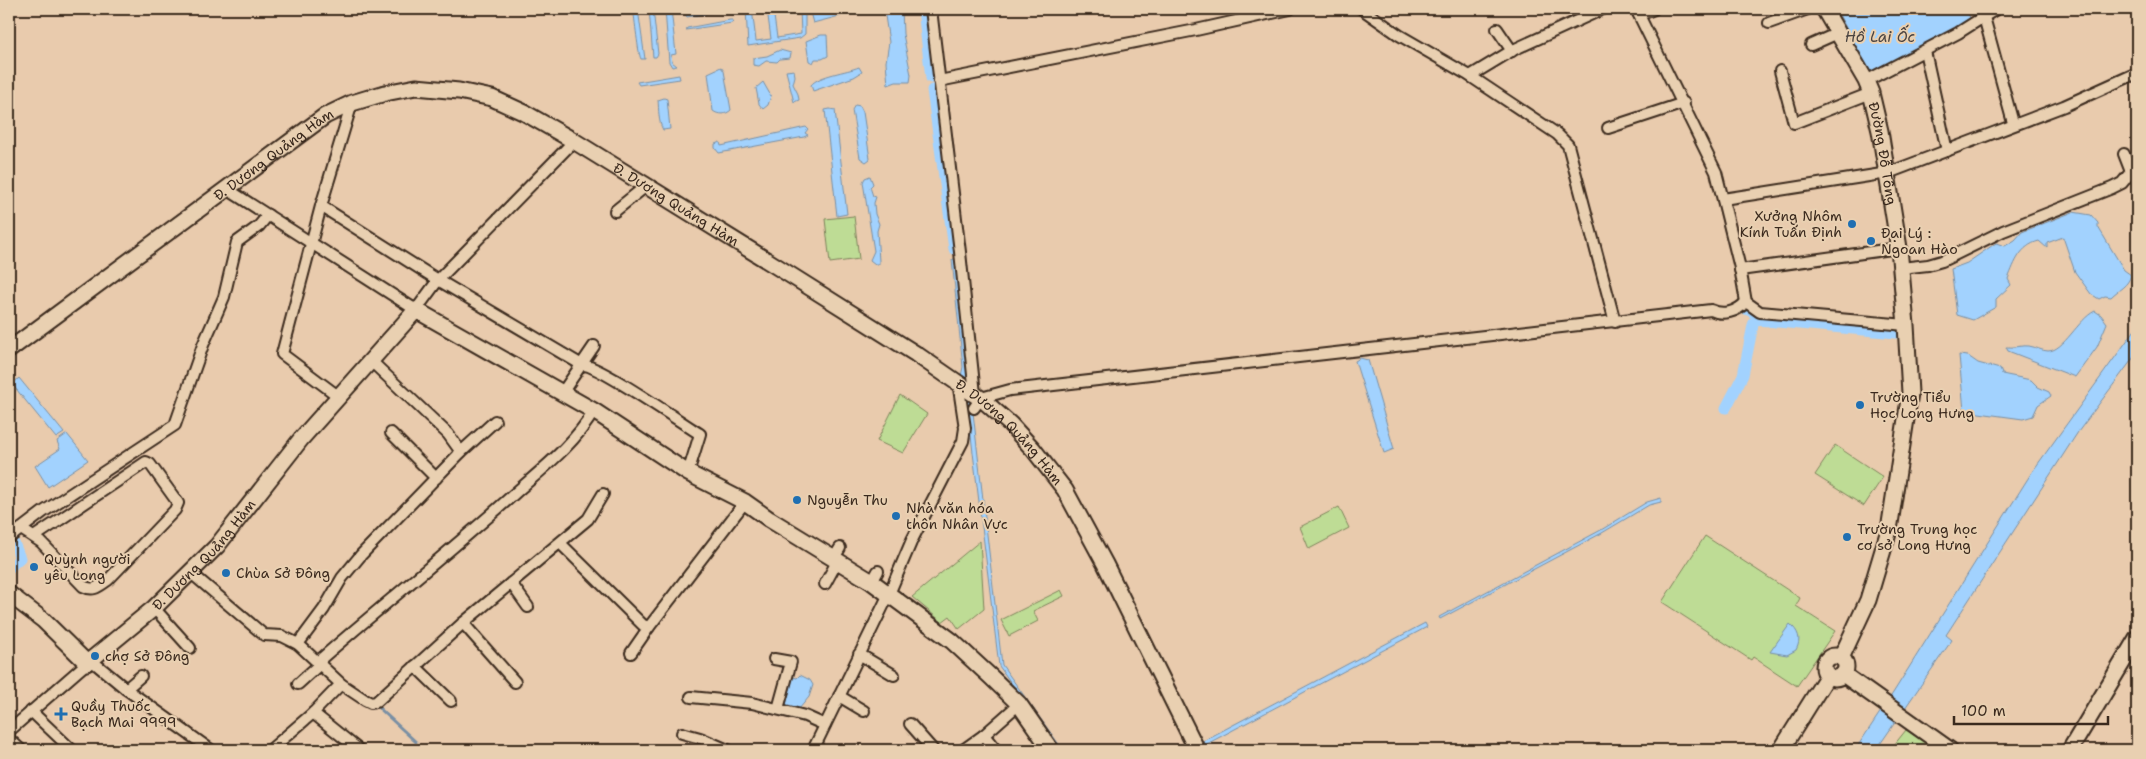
<svg xmlns="http://www.w3.org/2000/svg" width="2146" height="759" viewBox="0 0 2146 759" font-family="'Shantell Sans',sans-serif">
<style>
.green{fill:#bedc95;stroke:#7c835a}
.water{fill:#a2d2fe;stroke:#798fa4}
.lines{fill:none;stroke-linecap:round;stroke-linejoin:round}
.stream{stroke:#798fa4;stroke-width:3}
.canal{stroke:#a2d2fe;stroke-width:11}
.street-casing{stroke:#3b2a1e;stroke-width:14}
.secondary-casing{stroke:#3b2a1e;stroke-width:19}
.street{stroke:#e9d0b1;stroke-width:10}
.secondary{stroke:#e9d0b1;stroke-width:15}
.poi-dot{fill:#1f6fb2;stroke:#e9d0b1;stroke-width:2}
.labels{text-anchor:middle;stroke-width:4;stroke-linejoin:round;paint-order:stroke}
.street-label{font-size:14px;fill:#3b2a1e;stroke:#e9d0b1}
.poi-label{font-size:14px;fill:#3b2a1e;stroke:#e9d0b1;text-anchor:start}
.water-label{font-size:15px;font-style:italic;fill:#4a4340;stroke:#e9d0b1}
</style>
<rect width="100%" height="100%" fill="#e9cbad"/>
<filter id="ink" filterUnits="userSpaceOnUse"><feTurbulence type="fractalNoise" baseFrequency=".02" numOctaves="2"/><feDisplacementMap in="SourceGraphic" scale="10" xChannelSelector="R" yChannelSelector="G"/><feConvolveMatrix kernelMatrix="1 2 1 2 8 2 1 2 1" color-interpolation-filters="sRGB"/></filter>
<g filter="url(#ink)">
<!-- green -->
<g class="green">
<polygon points="854,216 859,259 830,263 825,219"/>
<polygon points="900,395 927,414 903,453 877,441"/>
<polygon points="1835,445 1883,477 1864,506 1815,475"/>
<polygon points="1339,507 1349,528 1309,549 1300,527"/>
<polygon points="1705,536 1800,598 1796,606 1835,631 1797,686 1753,657 1751,660 1662,602"/>
<polygon points="980,541 984,609 959,629 950,616 942,622 912,597"/>
<polygon points="1061,590 1064,596 1033,611 1038,621 1009,636 1001,620"/>
<polygon points="1906,730 1937,750 1890,750"/>
</g>
<!-- water -->
<g class="water">
<path d="M633,9H638L645,59H641C638,54 635,18 633,9Z"/>
<polygon points="649,9 653,9 658,54 656,57 653,57"/>
<polygon points="665,9 671,9 676,54 671,55 672,62 677,66 672,67 669,62"/>
<polygon points="707,9 732,9 687,17 685,14 689,12"/>
<polygon points="746,9 752,9 756,41 771,39 767,9 773,9 777,38 801,34 800,9 805,9 805,34 800,38 748,46"/>
<polygon points="809,9 859,9 859,11 813,23"/>
<polygon points="884,9 902,9 903,34 911,75 910,82 896,82 888,85 886,62 889,42"/>
<polygon points="1836,9 1965,9 1971,19 1865,78 1846,28"/>
<polygon points="730,20 733,20 732,23 686,30 687,28"/>
<polygon points="821,35 827,35 828,56 822,59 815,59 813,63 809,61 806,41"/>
<polygon points="780,50 791,53 790,58 780,59 777,62 766,61 759,66 753,65 753,58 767,56"/>
<path d="M721,67L724,71L731,110C726,115 718,115 713,111L708,73Z"/>
<path d="M859,67L862,72L854,77L813,91L811,85C819,75 847,72 859,67Z"/>
<polygon points="794,70 795,76 793,84 798,94 799,100 794,102 786,71"/>
<polygon points="679,75 680,79 639,85 637,82"/>
<polygon points="763,82 771,96 768,105 763,109 759,104 756,88"/>
<path d="M664,98L667,99L670,129L663,130C658,121 659,110 658,100Z"/>
<polygon points="855,105 860,106 863,112 870,159 866,162 860,158 852,110"/>
<polygon points="830,109 835,110 847,214 837,216 825,110"/>
<polygon points="806,127 808,129 805,133 808,135 804,137 719,153 715,148 715,144 720,142 721,146"/>
<polygon points="870,176 873,184 870,187 873,196 876,197 874,203 875,214 879,224 877,231 879,261 879,264 875,264 870,260 874,251 863,182 865,178"/>
<path d="M2073,212L2091,215L2098,223V227L2124,270L2131,275C2128,286 2119,289 2111,297L2105,296L2099,299L2091,294L2075,272L2063,237L2047,243V248L2039,241C2020,246 2015,262 2008,279L2011,285L1996,299V307L1973,320L1957,315L1951,269L1967,263L1996,243L2005,246L2015,240L2022,232Z"/>
<polygon points="955,258 957,259 970,380 961,376 963,367 952,260"/>
<path d="M2095,311L2101,315L2107,323L2097,347L2075,377L2008,351L2006,347C2014,348 2022,345 2029,346C2036,347 2042,351 2048,351C2064,351 2078,319 2095,311Z"/>
<polygon points="2137,327 2137,353 2078,432 1946,635 1952,640 1876,750 1855,750 1893,693 2032,472"/>
<polygon points="1959,355 1968,356 1978,363 2000,369 2002,374 2031,380 2038,387 2049,392 2051,396 2038,405 2033,416 2023,419 1964,411"/>
<polygon points="1360,358 1368,360 1394,449 1384,453 1355,361"/>
<polygon points="19,378 64,433 56,438 12,384"/>
<polygon points="966,395 971,395 1002,665 1063,750 1059,750 999,666"/>
<polygon points="67,434 88,460 48,487 35,466 60,449 57,441"/>
<polygon points="1661,498 1661,502 1649,505 1602,533 1440,619 1439,617 1601,530 1647,502"/>
<polygon points="1425,623 1427,627 1203,746 1201,742"/>
<path d="M1790,624C1798,631 1802,639 1796,650L1787,655L1770,652Z"/>
<polygon points="800,675 810,680 813,685 809,697 799,709 786,705 793,677 797,678"/>
</g>
<g class="lines">
<!-- stream -->
<polyline class="stream" points="378,707 416,742"/>
<!-- canal -->
<g class="canal">
<polyline points="923,9 931,78"/>
<polyline points="932,90 954,249"/>
<polyline points="1744,308 1765,318"/>
<polyline points="1726,408 1743,375 1753,325 1755,320 1896,333"/>
<polyline points="9,568 20,558 14,543"/>
</g>
<defs>
<g id="street">
<polyline points="931,9 960,252 975,394"/>
<polyline points="1362,9 1399,35 1470,76 1557,134 1568,145 1615,322"/>
<polyline points="1636,9 1716,172 1740,268 1746,302 1760,312 1906,325"/>
<polyline points="1979,9 1984,17 2013,123"/>
<polyline points="1639,15 1654,9"/>
<polyline points="1769,23 1808,9"/>
<polyline points="1497,29 1512,51"/>
<polyline points="1811,45 1838,33"/>
<polyline points="1925,51 1947,151"/>
<polyline points="1780,71 1794,123 1871,93"/>
<polyline points="1470,76 1513,50 1603,9"/>
<polyline points="939,81 1196,30 1290,9"/>
<polyline points="1866,81 1958,33 1996,9"/>
<polyline points="1608,128 1684,103"/>
<polyline points="227,189 416,310 438,280 574,141"/>
<polyline points="1723,199 1888,173 2064,106 2137,73"/>
<path d="M321,206L438,280L582,365C596,363 682,423 700,434L688,473"/>
<polyline points="615,211 646,186"/>
<polyline points="1901,268 1928,265 1942,261 2003,231 2112,188 2122,183 2131,172 2124,154"/>
<polyline points="1740,270 1899,248"/>
<polyline points="370,360 448,434 461,452"/>
<polyline points="562,393 594,346"/>
<polyline points="338,396 282,354 321,206 352,103"/>
<path d="M974,408L981,398L1010,390L1711,310C1723,316 1737,312 1746,302"/>
<polyline points="391,433 436,478"/>
<path d="M21,529L41,542L83,586C94,592 99,586 108,580L175,510L178,503L150,464L146,462L34,537"/>
<polyline points="9,538 43,512 175,425 203,345 224,297 237,242 259,226 268,215"/>
<polyline points="560,543 643,625 649,627 745,502"/>
<polyline points="834,558 840,548"/>
<polyline points="190,572 264,635 282,636 298,644 341,684 365,700 371,703 376,702 463,623 588,519 603,494"/>
<polyline points="872,582 878,571"/>
<polyline points="511,583 528,607"/>
<polyline points="825,584 838,560"/>
<polyline points="154,608 190,648"/>
<polyline points="463,623 515,682"/>
<polyline points="298,644 324,609 342,578 361,555 461,452 495,421"/>
<polyline points="631,653 649,627"/>
<polyline points="859,654 894,675"/>
<polyline points="774,659 791,662 778,709"/>
<polyline points="91,660 126,689 211,750"/>
<polyline points="415,666 451,701"/>
<path d="M298,684L320,664L322,658C385,603 451,551 513,495C542,469 574,445 594,411"/>
<polyline points="126,689 141,676"/>
<polyline points="839,696 864,711"/>
<polyline points="691,697 752,703 805,716 825,725"/>
<polyline points="31,711 72,750"/>
<polyline points="313,713 359,750"/>
<polyline points="910,724 933,750"/>
<polyline points="9,731 87,663"/>
<polyline points="682,733 700,738 728,750"/>
<polyline points="984,735 996,750"/>
<polyline points="9,739 21,750"/>
<polyline points="270,750 313,713 341,684"/>
<polyline points="813,750 889,594 912,540 963,441 965,428 958,382"/>
<polyline points="963,750 984,735 1019,704"/>
</g>
<g id="secondary">
<path id="s1" d="M1824,9L1866,81L1871,93L1880,131L1899,248L1906,325L1910,393L1889,530L1868,600L1841,658"/>
<path id="s2" d="M9,350L325,116L352,103L385,93L416,87L459,91L492,98L525,113L574,141L776,266L916,354L984,401L1010,424L1033,449L1065,490L1105,564L1197,750"/>
<path id="s3" d="M9,594L43,620L87,663L154,608L217,546L301,439L416,310L594,411L688,473L745,502L769,519L872,582L952,641L991,677L1019,704L1051,750"/>
<circle cx="1835" cy="667" r="11"/>
<polyline points="1843,674 1950,750"/>
<polyline points="1781,750 1828,675"/>
<polyline points="2070,750 2137,638"/>
</g>
</defs>
<!-- street casing -->
<use href="#street" class="street-casing"/>
<!-- secondary casing -->
<use href="#secondary" class="secondary-casing"/>
<!-- street -->
<use href="#street" class="street"/>
<!-- secondary -->
<use href="#secondary" class="secondary"/>
</g>
</g>
<!-- markers -->
<g class="poi-dot">
<circle cx="1852" cy="224" r="5"/>
<circle cx="1871" cy="241" r="5"/>
<circle cx="1860" cy="405" r="5"/>
<circle cx="797" cy="500" r="5"/>
<circle cx="896" cy="516" r="5"/>
<circle cx="1847" cy="537" r="5"/>
<circle cx="34" cy="567" r="5"/>
<circle cx="226" cy="573" r="5"/>
<circle cx="95" cy="656" r="5"/>
<path d="M58.5 706.5h5v5h5v5h-5v5h-5v-5h-5v-5h5z"/>
</g>
<g class="labels">
<!-- street labels -->
<g class="street-label">
<text dy="5" stroke="none"><textPath href="#s1" startOffset="158">Đường Đỗ Tông</textPath></text>
<text dy="5" stroke="none"><textPath href="#s2" startOffset="329">Đ. Dương Quảng Hàm</textPath></text>
<text dy="5" stroke="none"><textPath href="#s2" startOffset="779">Đ. Dương Quảng Hàm</textPath></text>
<text dy="5" stroke="none"><textPath href="#s2" startOffset="1184">Đ. Dương Quảng Hàm</textPath></text>
<text dy="5" stroke="none"><textPath href="#s3" startOffset="264">Đ. Dương Quảng Hàm</textPath></text>
</g>
<!-- poi labels -->
<g class="poi-label">
<text x="1842" y="221" text-anchor="end">Xưởng Nhôm<tspan x="1842" dy="16">Kính Tuấn Định</tspan></text>
<text x="1881" y="238">Đại Lý :<tspan x="1881" dy="16">Ngoan Hào</tspan></text>
<text x="1870" y="402">Trường Tiểu<tspan x="1870" dy="16">Học Long Hưng</tspan></text>
<text x="807" y="505">Nguyễn Thu</text>
<text x="906" y="513">Nhà văn hóa<tspan x="906" dy="16">thôn Nhân Vực</tspan></text>
<text x="1857" y="534">Trường Trung học<tspan x="1857" dy="16">cơ sở Long Hưng</tspan></text>
<text x="44" y="564">Quỳnh người<tspan x="44" dy="16">yêu Long</tspan></text>
<text x="236" y="578">Chùa Sở Đông</text>
<text x="105" y="661">chợ Sở Đông</text>
<text x="71" y="711">Quầy Thuốc<tspan x="71" dy="16">Bạch Mai 9999</tspan></text>
</g>
<!-- water labels -->
<g class="water-label">
<text x="1880" y="42">Hồ Lai Ốc</text>
</g>
</g>
<!-- margin -->
<rect width="2146" height="759" fill="none" stroke="#e9d0b1" stroke-width="30"/>
<rect x="15" y="15" width="2116" height="729" fill="none" stroke="#3b2a1e" stroke-width="2" filter="url(#ink)"/>
<!-- scale -->
<path d="M1954 716v8h154v-8" fill="none" stroke="#3b2a1e" stroke-width="2.5"/>
<text x="1961" y="716" font-size="15" fill="#3b2a1e" stroke="#e9d0b1" stroke-width="4" paint-order="stroke">100 m</text>
</svg>
